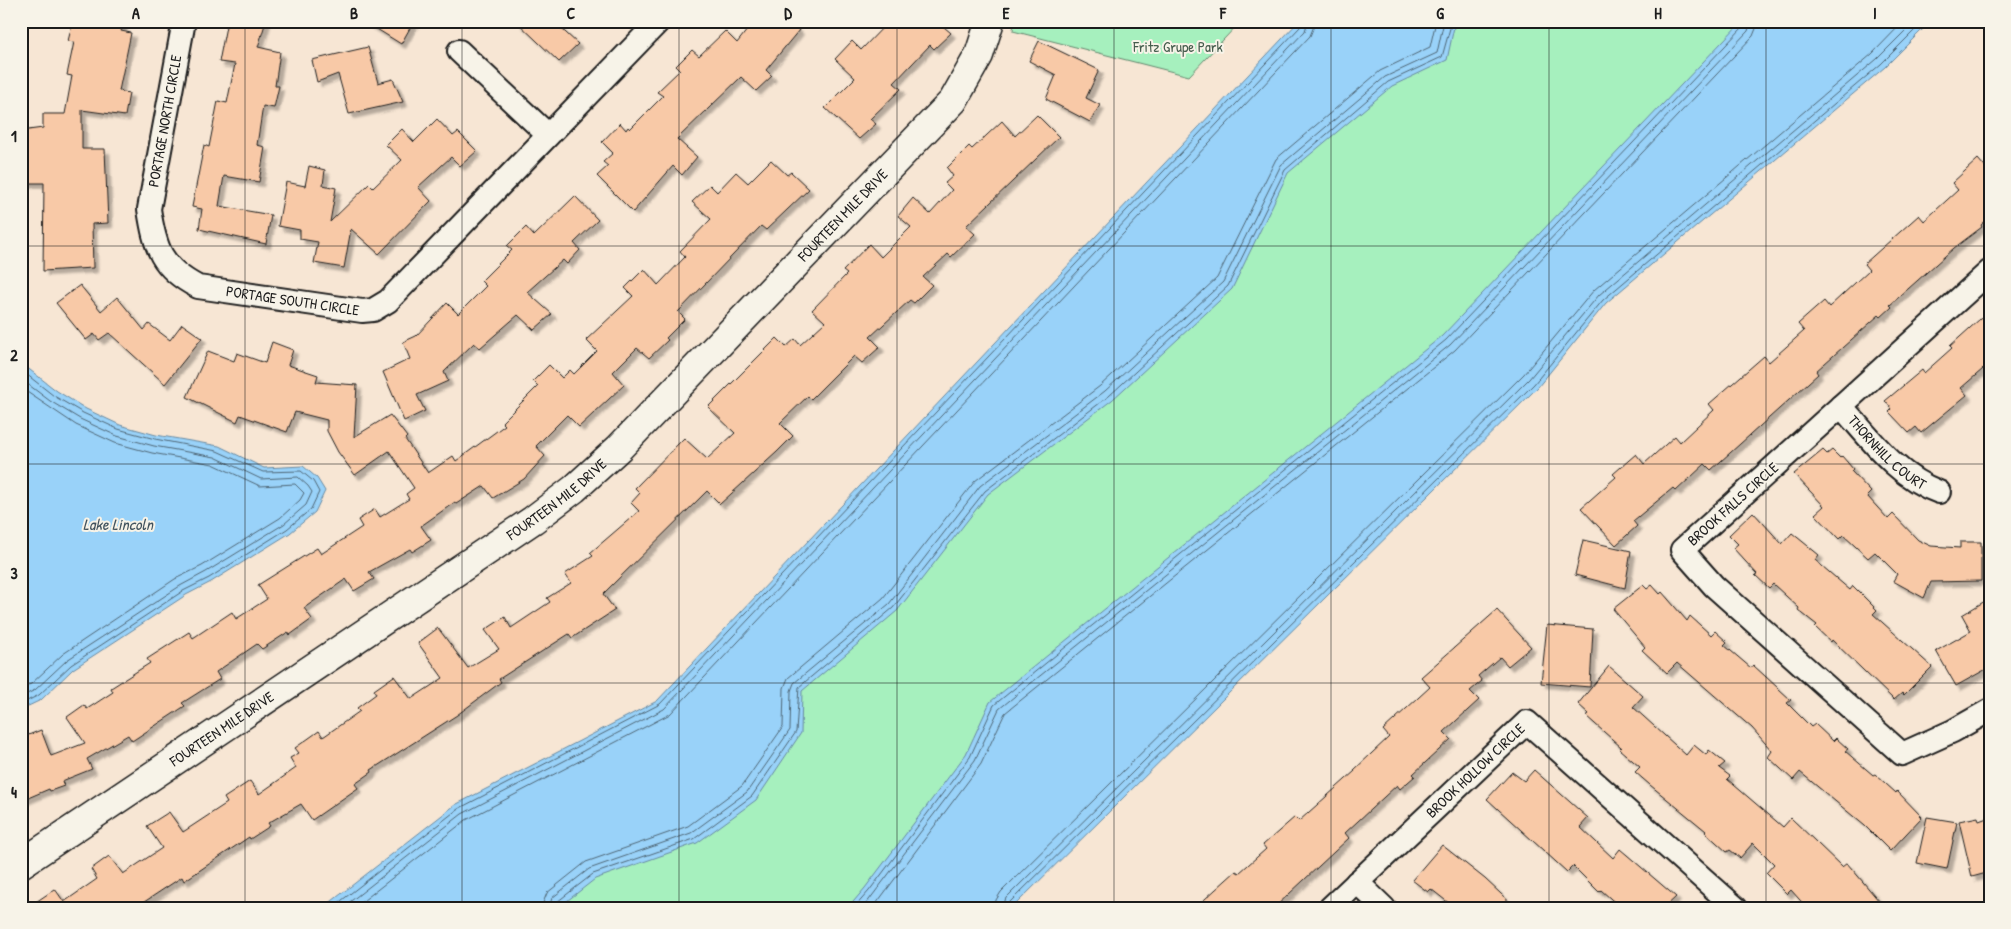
<svg xmlns="http://www.w3.org/2000/svg" width="2011" height="929" viewBox="0 0 2011 929" font-family="'Patrick Hand',sans-serif">
<style>
.green{fill:#a6f0be;stroke:#61866d}
.water{fill:#99d2f9;stroke:#6789a1}
.lines{fill:none;stroke-linecap:round;stroke-linejoin:round}
.shore{stroke:#4e6574;stroke-width:1}
.building{fill:#f8c9a7;stroke:#1c1c1c;filter:url(#shadow)}
.street-casing{stroke:#1c1c1c;stroke-width:26}
.secondary-casing{stroke:#1c1c1c;stroke-width:31}
.street{stroke:#f7f3e8;stroke-width:22}
.secondary{stroke:#f7f3e8;stroke-width:28}
.grid{fill:none;stroke:#1c1c1c;stroke-width:1;stroke-opacity:0.55}
.labels{text-anchor:middle;stroke-width:4;stroke-linejoin:round;paint-order:stroke}
.park-label{font-size:15px;fill:#455c4d;stroke:#f7f3e8}
.street-label{font-size:15px;fill:#1c1c1c;stroke:#f7f3e8}
.water-label{font-size:16px;font-style:italic;fill:#42535e;stroke:#f7f3e8}
.neatline{fill:none;stroke:#1c1c1c;stroke-width:2}
.grid-label{font-size:16px;text-anchor:middle;font-weight:bold;fill:#1c1c1c}
</style>
<defs>
<filter id="shadow"><feDropShadow dx="4.5" dy="4.5" stdDeviation="1" flood-color="#0004"/></filter>
</defs>
<rect width="100%" height="100%" fill="#f7e6d4"/>
<filter id="ink" filterUnits="userSpaceOnUse"><feTurbulence type="fractalNoise" baseFrequency=".02" numOctaves="2"/><feDisplacementMap in="SourceGraphic" scale="10" xChannelSelector="R" yChannelSelector="G"/><feConvolveMatrix kernelMatrix="1 2 1 2 8 2 1 2 1" color-interpolation-filters="sRGB"/></filter>
<g filter="url(#ink)">
<!-- green -->
<g class="green">
<polygon points="1014,21 1241,21 1189,76 1013,31"/>
<polygon points="1420,21 1810,21 875,908 501,908"/>
</g>
<!-- water -->
<g class="water">
<polygon points="1299,21 1459,21 1454,27 1447,60 1392,86 1288,173 1232,289 1112,400 988,494 897,611 802,691 801,733 756,800 697,843 595,879 558,908 323,908 455,805 657,701"/>
<polygon points="1742,21 1931,21 1885,67 1606,303 1538,387 1012,908 848,908 865,888 966,754 990,702 1442,336"/>
<polygon points="21,363 57,391 86,409 120,425 156,435 219,446 264,468 303,466 317,478 325,491 315,512 290,533 211,582 186,595 73,669 41,700 22,709"/>
</g>
<g class="lines">
<!-- shore -->
<g class="shore">
<polyline points="21,370 54,396 83,413 118,429 155,439 217,451 263,472 301,471 313,481 319,492 311,509 287,529 209,578 183,591 71,665 39,695 21,704"/>
<polyline points="21,379 50,401 80,419 117,436 154,446 215,457 261,479 298,477 308,486 312,492 306,505 284,524 206,572 180,586 67,660 35,690 21,697"/>
<polyline points="21,388 76,425 115,443 152,453 213,464 260,486 295,484 304,493 300,500 280,518 202,566 175,579 63,654 31,684 21,688"/>
<polyline points="332,908 458,809 660,704 1300,27 1302,21"/>
<polyline points="342,908 462,814 664,709 1305,31 1308,21"/>
<polyline points="354,908 466,820 670,714 1310,36 1316,21"/>
<polyline points="541,908 547,893 586,862 688,826 742,786 783,727 784,688 788,678 883,598 975,481 1100,386 1217,278 1276,159 1380,71 1430,47 1436,21"/>
<polyline points="549,908 552,898 589,869 691,833 747,792 790,730 791,691 794,683 889,604 980,486 1105,391 1223,282 1281,165 1385,77 1437,53 1444,21"/>
<polyline points="555,908 557,902 593,874 694,839 752,796 796,732 799,687 893,608 985,491 1109,396 1228,286 1285,170 1388,82 1442,57 1452,21"/>
<polyline points="854,908 869,891 970,757 994,705 1446,340 1743,27 1745,21"/>
<polyline points="863,908 975,760 999,709 1450,345 1748,31 1751,21"/>
<polyline points="873,908 981,764 1005,713 1455,350 1753,36 1759,21"/>
<polyline points="995,908 996,900 1001,892 1524,374 1594,290 1872,54 1904,21"/>
<polyline points="1002,908 1006,898 1529,379 1599,295 1877,59 1915,21"/>
<polyline points="1009,908 1010,902 1534,384 1603,300 1881,64 1924,21"/>
</g>
</g>
<!-- building -->
<g class="building">
<polygon points="73,21 124,21 121,31 131,33 119,91 129,93 125,116 82,110 82,149 105,149 108,223 92,224 93,268 43,271 44,183 21,183 21,131 43,128 43,114 65,114 72,76 67,75 74,42 68,41"/>
<polygon points="227,21 266,21 258,47 280,52 275,86 279,86 274,108 263,106 257,145 265,147 259,182 224,176 219,206 271,215 266,244 199,229 202,209 192,207 204,145 209,147 218,101 227,103 235,64 219,62"/>
<polygon points="364,21 414,21 401,44"/>
<polygon points="516,21 553,21 578,44 559,62"/>
<polygon points="754,21 789,21 799,30 766,70 772,76 756,91 741,77 677,139 697,157 682,175 673,166 633,212 597,176 608,166 603,162 613,153 602,142 620,123 626,130 628,127 630,129 663,96 657,92 680,70 676,66 692,50 699,56 725,31 737,43"/>
<polygon points="889,21 937,21 951,33 934,49 930,45 894,83 901,89 870,119 876,124 859,139 825,108 855,78 835,59 852,41 861,50"/>
<polygon points="1039,41 1099,70 1086,98 1100,105 1090,122 1046,99 1056,75 1029,61"/>
<polygon points="368,47 378,83 393,79 403,102 349,114 338,74 317,82 312,60"/>
<polygon points="1037,115 1059,137 966,226 975,234 951,257 948,254 923,277 932,285 914,303 910,300 870,337 880,347 862,363 854,356 811,399 808,396 780,423 793,436 777,452 720,504 707,491 603,594 615,610 572,638 569,634 499,679 501,682 457,715 371,770 372,772 355,784 358,788 312,820 301,804 268,823 270,826 250,839 249,837 184,881 182,877 135,908 27,908 55,889 64,902 97,879 91,869 109,856 123,874 162,848 147,826 169,812 183,832 227,803 224,798 250,781 259,794 296,768 290,758 299,753 295,748 319,731 323,737 360,711 357,708 376,694 374,690 394,676 411,699 443,678 418,643 438,628 468,668 499,649 485,630 505,617 511,628 550,602 547,598 571,583 565,574 593,556 590,553 639,511 631,503 640,493 635,488 684,438 707,459 735,433 708,407 777,338 786,347 795,339 800,345 825,322 812,310 847,274 843,271 869,244 881,257 911,227 898,216 913,198 930,214 952,190 945,183 953,176 947,168 969,146 972,149 1002,121 1015,136"/>
<polygon points="437,119 453,136 458,132 477,151 460,166 451,157 418,187 431,201 379,254 351,229 344,268 314,263 318,242 300,239 300,230 278,226 286,182 305,186 309,166 325,170 323,185 336,188 330,222 369,184 373,188 402,160 386,145 402,129 414,142"/>
<polygon points="1978,159 1990,173 1990,217 1981,225 1982,227 1954,248 1890,305 1892,307 1881,317 1879,315 1824,364 1816,371 1818,374 1711,470 1705,464 1676,491 1673,488 1633,521 1637,526 1616,545 1581,508 1616,477 1613,474 1636,454 1644,464 1675,436 1680,442 1714,410 1709,404 1764,356 1769,362 1804,331 1798,324 1824,301 1829,307 1869,270 1864,264 1919,215 1924,221 1958,190 1952,183"/>
<polygon points="771,160 787,175 791,172 809,189 766,230 761,226 678,312 685,319 666,338 668,340 649,358 637,348 613,372 624,385 579,427 567,415 536,446 545,456 524,479 493,498 484,486 456,504 455,502 421,526 431,540 412,552 410,549 369,572 374,579 354,591 346,579 304,608 312,619 290,635 288,632 262,649 257,644 216,672 220,679 182,703 185,706 132,741 128,735 87,759 92,769 62,781 64,786 50,791 49,789 21,801 21,755 27,753 21,738 41,730 51,756 85,743 67,717 84,705 87,709 113,692 111,688 150,663 147,659 189,632 193,638 232,612 236,619 267,599 258,585 317,548 321,554 362,527 358,520 375,509 380,517 409,499 406,494 414,488 389,451 355,475 338,452 327,431 327,420 295,412 287,432 240,415 237,422 187,397 208,351 234,361 237,353 265,363 272,342 293,350 288,365 318,375 316,382 357,385 354,437 390,415 407,437 405,439 428,473 453,456 456,461 505,425 502,422 538,386 533,381 549,365 562,378 570,370 574,374 597,351 586,340 633,296 625,288 644,269 658,285 685,257 680,251 711,219 692,202 710,185 717,192 736,172 748,183"/>
<polygon points="575,196 598,220 574,243 580,250 567,264 563,260 527,292 552,314 534,330 518,315 480,348 474,343 444,372 448,381 417,395 425,411 404,421 383,372 410,359 403,342 416,336 447,303 458,314 486,286 481,281 512,250 507,246 526,227 534,236"/>
<polygon points="80,285 101,311 117,297 144,330 149,324 170,340 182,324 202,338 165,384 109,333 99,340 94,334 86,340 56,303"/>
<polygon points="1990,310 1990,363 1961,388 1967,395 1921,433 1916,427 1909,433 1889,412 1892,409 1885,401 1922,370 1924,373 1952,348 1950,346"/>
<polygon points="1823,450 1827,454 1832,450 1840,458 1842,456 1853,469 1851,471 1871,492 1867,496 1888,519 1893,514 1918,540 1931,546 1960,548 1960,542 1981,542 1981,581 1931,582 1924,598 1893,581 1897,574 1875,552 1868,558 1843,535 1839,539 1815,514 1824,506 1794,474"/>
<polygon points="1753,512 1782,544 1792,533 1819,555 1815,560 1850,590 1853,586 1877,610 1873,614 1932,667 1904,695 1902,693 1894,700 1832,640 1831,642 1815,627 1817,625 1798,610 1799,608 1773,584 1769,588 1755,575 1757,574 1733,548 1738,544 1729,535"/>
<polygon points="1583,540 1631,551 1625,588 1575,575"/>
<polygon points="1643,585 1647,589 1652,585 1660,594 1662,592 1687,621 1690,616 1711,635 1715,631 1727,642 1724,645 1751,668 1753,665 1791,700 1787,703 1811,727 1815,724 1833,741 1836,738 1848,749 1845,751 1873,775 1875,774 1896,793 1897,791 1922,817 1890,851 1865,826 1800,772 1793,780 1768,757 1772,751 1752,728 1677,663 1667,673 1642,650 1645,647 1613,609"/>
<polygon points="1990,598 1990,667 1956,686 1936,651 1971,631 1962,615"/>
<polygon points="1497,610 1531,647 1508,666 1500,657 1478,676 1482,681 1470,691 1479,700 1444,732 1451,739 1413,774 1415,776 1400,789 1397,785 1345,833 1349,838 1274,908 1195,908 1236,871 1239,873 1266,849 1263,845 1295,817 1299,821 1355,771 1354,770 1389,737 1383,730 1430,687 1421,677"/>
<polygon points="1547,625 1593,629 1590,687 1541,683"/>
<polygon points="1609,666 1643,696 1633,707 1686,755 1694,745 1706,755 1709,750 1725,763 1719,768 1730,776 1727,779 1783,827 1791,818 1842,867 1847,863 1885,908 1807,908 1791,890 1787,894 1766,873 1774,864 1753,843 1740,858 1730,850 1727,852 1705,832 1706,831 1650,785 1635,772 1640,767 1619,749 1621,747 1586,716 1589,714 1578,704"/>
<polygon points="1534,770 1588,818 1580,827 1613,858 1620,849 1676,897 1664,908 1621,908 1601,890 1599,892 1573,866 1567,872 1487,799 1512,772 1524,781"/>
<polygon points="1927,817 1957,822 1947,869 1917,863"/>
<polygon points="1978,817 1979,821 1990,817 1990,872 1972,877 1959,821"/>
<polygon points="1442,845 1485,879 1516,908 1455,908 1431,889 1428,892 1412,880"/>
</g>
<g class="lines">
<defs>
<g id="street">
<path id="s1" d="M184,21L149,209C155,248 161,268 198,287L362,311L373,310L388,301L659,21"/>
<polyline points="459,51 548,135"/>
<polyline points="1990,271 1682,550 1714,586 1902,754 1953,731 1990,710"/>
<path id="s2" d="M1841,406C1870,438 1897,477 1939,492"/>
<polyline points="1357,882 1384,908"/>
<path id="s3" d="M1330,908L1527,722L1736,908"/>
</g>
<g id="secondary">
<path id="s4" d="M21,864L533,520L574,489L619,448L953,101L979,55L990,21"/>
</g>
</defs>
<!-- street casing -->
<use href="#street" class="street-casing"/>
<!-- secondary casing -->
<use href="#secondary" class="secondary-casing"/>
<!-- street -->
<use href="#street" class="street"/>
<!-- secondary -->
<use href="#secondary" class="secondary"/>
</g>
</g>
<!-- grid -->
<path class="grid" d="M245,21V908M462,21V908M679,21V908M897,21V908M1114,21V908M1331,21V908M1549,21V908M1766,21V908M21,246H1990M21,464H1990M21,683H1990"/>
<g class="labels">
<!-- park labels -->
<g class="park-label">
<text x="1178" y="52">Fritz Grupe Park</text>
</g>
<!-- street labels -->
<g class="street-label">
<text transform="translate(165 121) rotate(-80)" y="5">PORTAGE NORTH CIRCLE</text>
<text dy="5" stroke="none"><textPath href="#s4" startOffset="1052">FOURTEEN MILE DRIVE</textPath></text>
<text dy="5" stroke="none"><textPath href="#s1" startOffset="384">PORTAGE SOUTH CIRCLE</textPath></text>
<text dy="5" stroke="none"><textPath href="#s2" startOffset="66">THORNHILL COURT</textPath></text>
<text dy="5" stroke="none"><textPath href="#s4" startOffset="648">FOURTEEN MILE DRIVE</textPath></text>
<text transform="translate(1733 504) rotate(-42)" y="5">BROOK FALLS CIRCLE</text>
<text dy="5" stroke="none"><textPath href="#s4" startOffset="242">FOURTEEN MILE DRIVE</textPath></text>
<text dy="5" stroke="none"><textPath href="#s3" startOffset="200">BROOK HOLLOW CIRCLE</textPath></text>
</g>
<!-- water labels -->
<g class="water-label">
<text x="118" y="530">Lake Lincoln</text>
</g>
</g>
<!-- margin -->
<rect width="2011" height="929" fill="none" stroke="#f7f3e8" stroke-width="55"/>
<rect x="28" y="28" width="1956" height="874" class="neatline"/>
<g class="grid-label">
<text x="136" y="19">A</text>
<text x="354" y="19">B</text>
<text x="571" y="19">C</text>
<text x="788" y="19">D</text>
<text x="1006" y="19">E</text>
<text x="1223" y="19">F</text>
<text x="1440" y="19">G</text>
<text x="1658" y="19">H</text>
<text x="1875" y="19">I</text>
<text x="14" y="142">1</text>
<text x="14" y="361">2</text>
<text x="14" y="579">3</text>
<text x="14" y="798">4</text>
</g>
</svg>
